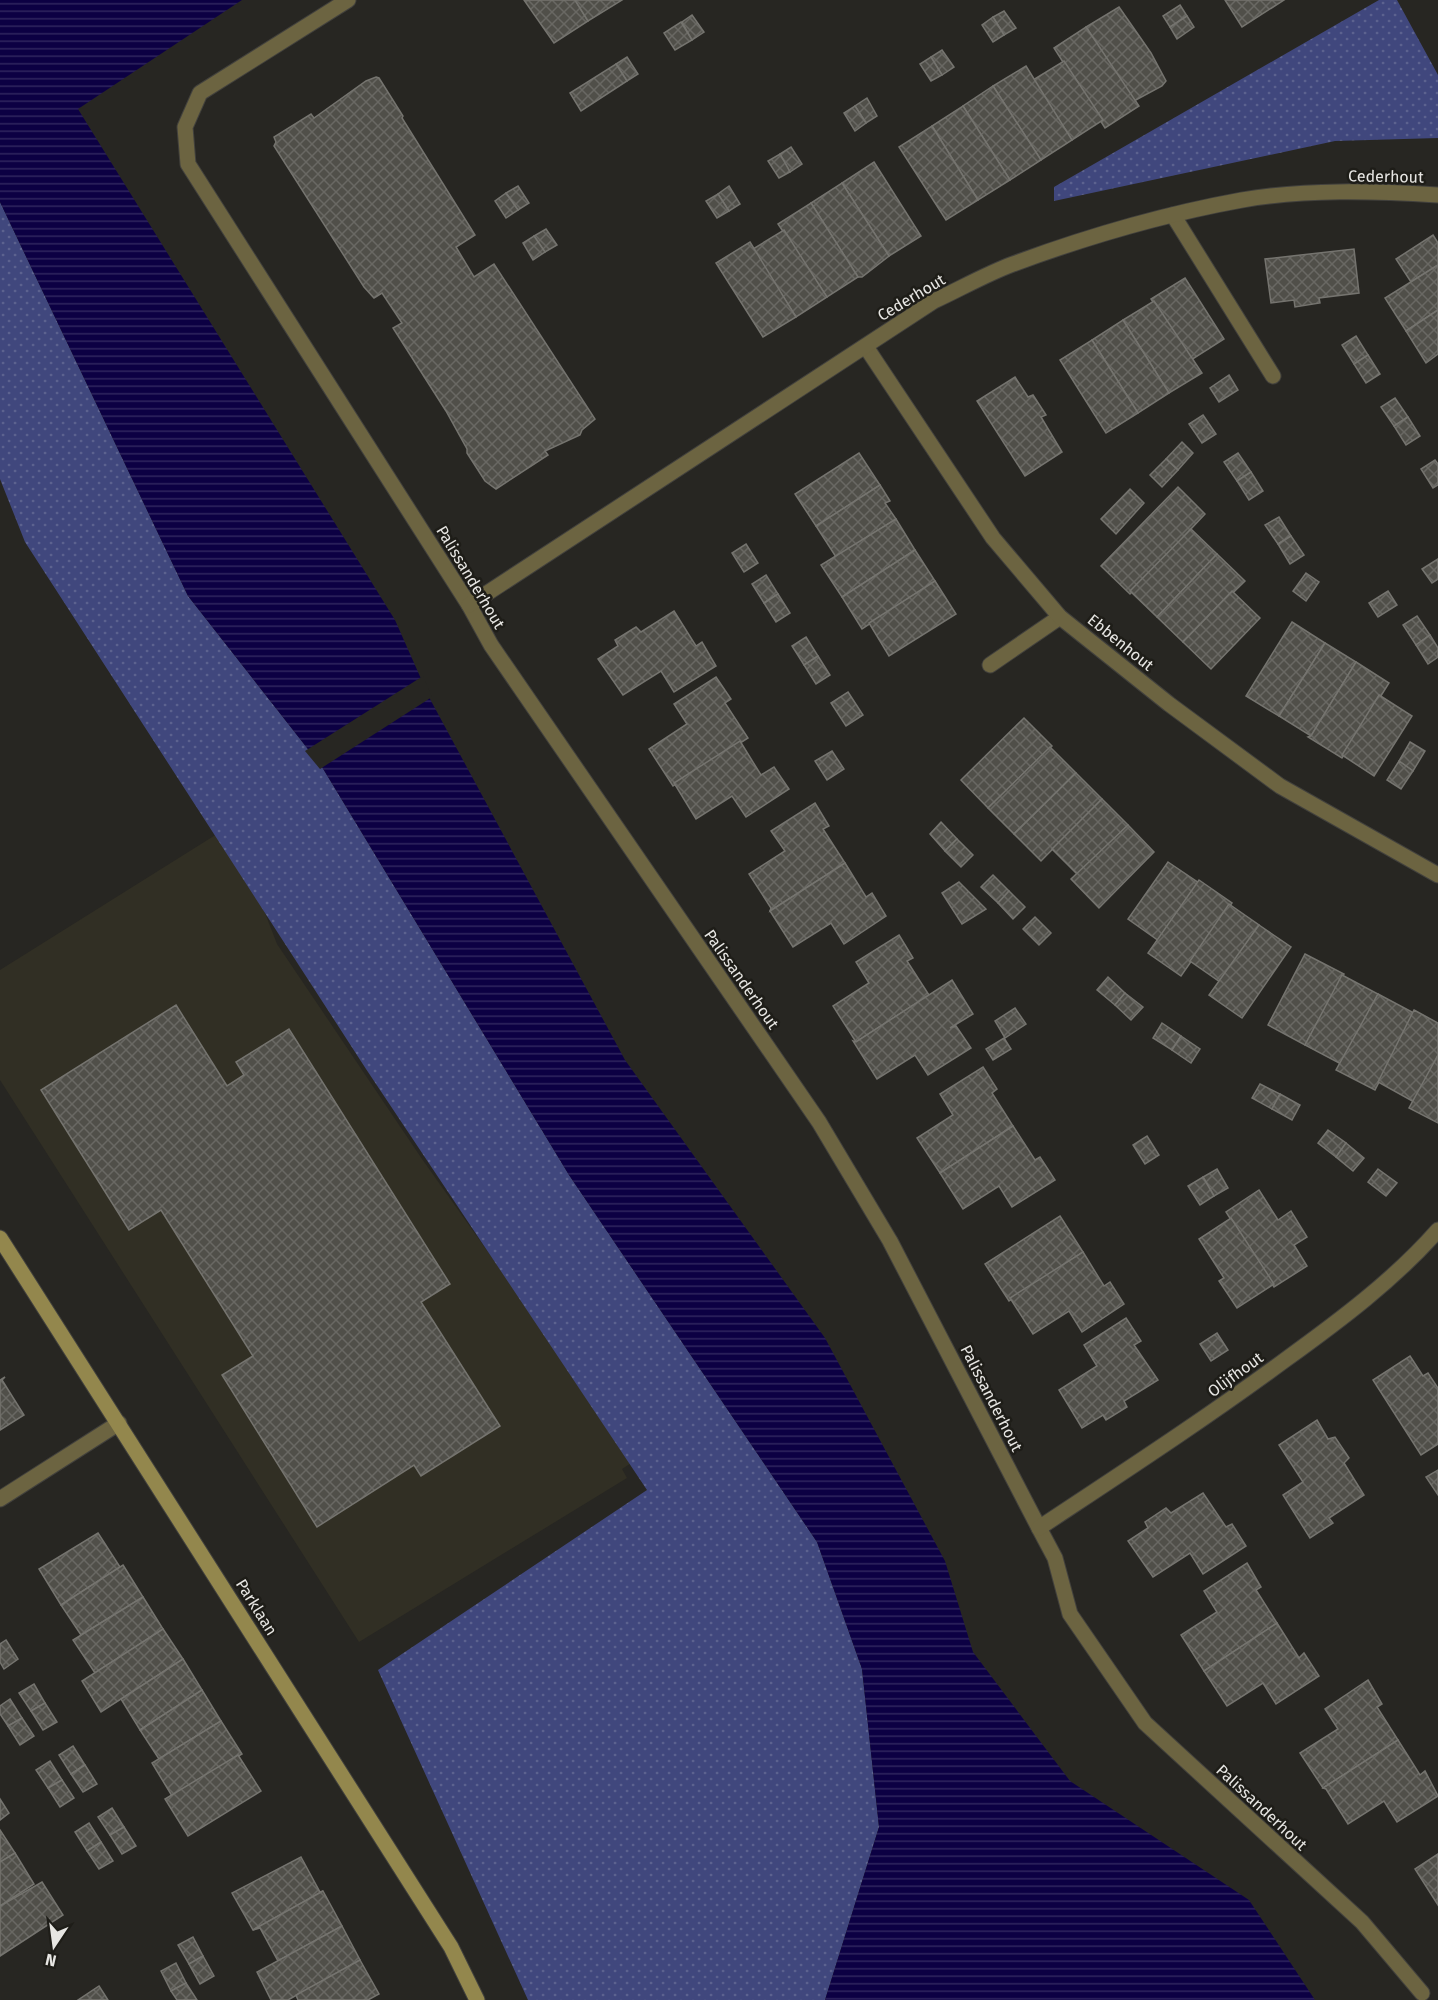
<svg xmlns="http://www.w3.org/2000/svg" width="1438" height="2000" viewBox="0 0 1438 2000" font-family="'Fira Sans',sans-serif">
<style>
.built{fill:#312f24}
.grass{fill:url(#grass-dots)}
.water{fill:url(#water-rules)}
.pier{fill:#272622}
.building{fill:url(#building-cross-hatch);stroke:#75746f;stroke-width:1.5}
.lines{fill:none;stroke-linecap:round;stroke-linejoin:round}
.lane-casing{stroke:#42413d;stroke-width:17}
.street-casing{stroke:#42413d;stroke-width:17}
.secondary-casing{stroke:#42413d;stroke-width:17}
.lane{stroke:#6c6441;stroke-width:15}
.street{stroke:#6c6441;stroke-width:15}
.secondary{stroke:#93874d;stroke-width:15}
.labels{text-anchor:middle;stroke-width:5;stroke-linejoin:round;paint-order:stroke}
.street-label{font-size:16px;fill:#e7e6e3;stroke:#1e1d18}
</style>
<defs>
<pattern id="grass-dots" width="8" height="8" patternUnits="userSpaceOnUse" patternTransform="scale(1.5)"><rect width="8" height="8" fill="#40477d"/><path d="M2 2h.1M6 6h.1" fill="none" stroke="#5c628f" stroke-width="1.8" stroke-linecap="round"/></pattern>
<pattern id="water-rules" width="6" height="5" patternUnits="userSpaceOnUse" patternTransform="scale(1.5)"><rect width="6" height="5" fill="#0c0043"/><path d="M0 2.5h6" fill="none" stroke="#2f255e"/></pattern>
<pattern id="building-cross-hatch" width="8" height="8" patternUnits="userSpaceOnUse" patternTransform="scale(1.5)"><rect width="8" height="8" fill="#504f49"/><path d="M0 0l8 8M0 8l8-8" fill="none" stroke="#696863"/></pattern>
</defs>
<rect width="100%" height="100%" fill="#272622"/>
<!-- built -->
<polygon class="built" points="225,829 248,869 277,944 422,1159 559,1352 639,1458 622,1469 627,1478 359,1642 0,1080 0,970"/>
<!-- grass -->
<g class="grass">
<polygon points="1379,0 1397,0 1438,75 1438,138 1335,141 1054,201 1054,187"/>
<polygon points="0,202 188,596 322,767 569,1175 817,1542 862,1669 879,1827 825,2000 528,2000 378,1670 647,1490 366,1069 25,542 0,479"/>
</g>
<!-- water -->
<polygon class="water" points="0,0 242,0 78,109 395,620 430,699 625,1060 825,1338 945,1561 973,1652 1070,1781 1249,1900 1315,2000 825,2000 879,1827 862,1669 817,1542 569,1175 322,767 188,596 0,202"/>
<!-- pier -->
<polygon class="pier" points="423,676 432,697 320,769 305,751"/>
<!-- building -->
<g class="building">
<polygon points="524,0 575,0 588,21 554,43"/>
<polygon points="575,0 622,0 588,21"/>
<polygon points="1225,0 1284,0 1242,27"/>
<polygon points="1180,5 1187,16 1170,27 1163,16"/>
<polygon points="1119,7 1151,53 1166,81 1162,86 1134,101 1086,27"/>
<polygon points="1004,11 1016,28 1004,35 993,17"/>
<polygon points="692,15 704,32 692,40 682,22"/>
<polygon points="1187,16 1194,27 1177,39 1170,27"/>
<polygon points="993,17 1004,35 993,42 982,25"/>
<polygon points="681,22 692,40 675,50 664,33"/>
<polygon points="1086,27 1139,106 1105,128 1054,48"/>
<polygon points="942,50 954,67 942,75 931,57"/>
<polygon points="627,57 638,74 627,81 616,64"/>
<polygon points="931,57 942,75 931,81 920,64"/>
<polygon points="1064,61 1103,120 1072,140 1033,80"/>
<polygon points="616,64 627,81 581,111 570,93"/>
<polygon points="1026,66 1072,140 1041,160 993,86"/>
<polygon points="376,77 379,78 403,116 402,118 475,235 456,247 474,277 494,264 595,419 582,430 580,435 545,451 548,455 496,489 485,481 467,453 467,449 446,411 393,328 402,323 382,293 374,298 364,287 274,146 276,142 274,137 311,114 314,118 366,81"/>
<polygon points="993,86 1041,160 1010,180 963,106"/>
<polygon points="867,98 877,116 866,123 855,106"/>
<polygon points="855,106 866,123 855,131 844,113"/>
<polygon points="963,106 1010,180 978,200 932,126"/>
<polygon points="932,126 978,200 946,220 899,147"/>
<polygon points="791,147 802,164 790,172 780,154"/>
<polygon points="780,154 790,172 779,178 768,161"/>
<polygon points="874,162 921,236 889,256 842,183"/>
<polygon points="842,183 889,256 862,277 858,277 811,203"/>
<polygon points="518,186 529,203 518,210 506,193"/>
<polygon points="729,186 740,204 729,211 718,194"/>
<polygon points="506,193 518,210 506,218 495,201"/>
<polygon points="718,194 729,211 717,218 706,201"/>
<polygon points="811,203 858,277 827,297 778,224"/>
<polygon points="546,229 557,245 545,252 534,236"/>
<polygon points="784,230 827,297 796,317 753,249"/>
<polygon points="1433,235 1438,243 1438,265 1411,282 1396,259"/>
<polygon points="534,236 545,252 533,260 523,243"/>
<polygon points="750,242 796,317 763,337 716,263"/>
<polygon points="1354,249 1359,293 1319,298 1320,303 1295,307 1294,300 1271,303 1265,259"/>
<polygon points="1438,265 1438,310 1406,331 1385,298"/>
<polygon points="1185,278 1224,339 1191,360 1151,299"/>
<polygon points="1154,301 1202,373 1169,393 1123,320"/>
<polygon points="1438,310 1438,354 1426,363 1406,331"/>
<polygon points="1123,320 1169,393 1138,413 1092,340"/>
<polygon points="1356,336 1368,355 1354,364 1342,345"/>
<polygon points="1092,340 1138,413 1106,433 1060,360"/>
<polygon points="1368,355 1380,374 1366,383 1354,364"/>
<polygon points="1229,375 1238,390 1219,402 1210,388"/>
<polygon points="1015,377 1028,397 1033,395 1046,415 1041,417 1062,452 1025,476 977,401"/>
<polygon points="1395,398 1408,417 1394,426 1381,407"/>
<polygon points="1203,415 1216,434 1202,443 1189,424"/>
<polygon points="1408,417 1420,436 1406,445 1394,426"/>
<polygon points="1182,442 1193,453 1178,470 1166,459"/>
<polygon points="859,453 880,485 816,526 795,494"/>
<polygon points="1238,453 1251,472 1237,481 1224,462"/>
<polygon points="1166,459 1178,470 1162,487 1150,475"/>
<polygon points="1435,460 1438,464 1438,485 1433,488 1421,469"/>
<polygon points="1251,472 1263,491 1249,500 1237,481"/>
<polygon points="880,485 890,501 885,503 896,519 836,557 816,526"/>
<polygon points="1178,487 1205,514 1130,594 1101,566"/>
<polygon points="1130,489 1144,503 1116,534 1101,519"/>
<polygon points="1279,517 1291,536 1278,544 1265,525"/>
<polygon points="896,519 915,550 842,597 821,565"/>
<polygon points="1191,529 1217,554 1157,617 1130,591"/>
<polygon points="1291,536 1304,555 1290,564 1278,544"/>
<polygon points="746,544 758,563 744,572 732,553"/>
<polygon points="915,550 935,581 862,629 842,597"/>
<polygon points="1217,554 1245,581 1183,642 1157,617"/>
<polygon points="1438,559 1438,579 1432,583 1422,569"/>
<polygon points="1306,573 1319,582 1306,601 1293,591"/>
<polygon points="766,575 778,594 764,603 752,584"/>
<polygon points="935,581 956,614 889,656 869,623"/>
<polygon points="1232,591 1260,618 1211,669 1183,642"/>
<polygon points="1388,591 1397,605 1378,617 1369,603"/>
<polygon points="778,594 790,613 776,622 764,603"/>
<polygon points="674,611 696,646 702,642 716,666 674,692 661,671 623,695 598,659 618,646 615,640 636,627 641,632"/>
<polygon points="1417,616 1430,635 1416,645 1403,625"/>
<polygon points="1292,622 1325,643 1279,716 1246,696"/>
<polygon points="1430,635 1438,648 1438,657 1428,664 1416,645"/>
<polygon points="806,637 818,656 804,665 792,646"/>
<polygon points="1325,643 1356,662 1311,736 1279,716"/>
<polygon points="818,656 830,675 816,684 804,665"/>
<polygon points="1356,662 1389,683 1342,758 1308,737 1311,736"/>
<polygon points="716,677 731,699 725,703 748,738 673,786 649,749 687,724 674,704"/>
<polygon points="848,692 863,715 846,726 831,703"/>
<polygon points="1379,695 1412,716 1374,776 1342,755"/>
<polygon points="1024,718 1052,746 988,808 961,780"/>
<polygon points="740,741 761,775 774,767 789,789 746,817 732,796 696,819 674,783"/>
<polygon points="1410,742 1425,751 1413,771 1399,761"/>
<polygon points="1050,747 1076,773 1014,834 988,808"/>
<polygon points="832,751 844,769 827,780 815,761"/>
<polygon points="1399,761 1413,771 1401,789 1387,780"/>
<polygon points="1076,773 1102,799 1041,861 1014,834"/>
<polygon points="1102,799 1128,825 1078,875 1052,849"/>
<polygon points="815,803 829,826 823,829 845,863 770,911 771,908 749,874 785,851 771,831"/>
<polygon points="941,822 957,839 945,851 930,834"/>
<polygon points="1128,825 1154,852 1099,908 1071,879"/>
<polygon points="957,839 973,855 961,867 945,851"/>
<polygon points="1168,862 1199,883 1159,941 1128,919"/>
<polygon points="845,863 866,897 872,893 886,916 844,944 831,923 793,947 770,911"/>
<polygon points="993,875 1009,891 998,903 981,887"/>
<polygon points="1199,880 1232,903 1181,976 1148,953"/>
<polygon points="959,882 986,909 962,924 942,893"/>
<polygon points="1009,891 1025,907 1013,919 998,903"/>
<polygon points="1229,904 1259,925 1220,982 1190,961"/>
<polygon points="1035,917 1051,933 1039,945 1023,929"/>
<polygon points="1259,925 1291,947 1242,1018 1209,995"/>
<polygon points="899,935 913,958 907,961 929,995 856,1042 833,1006 869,983 856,962"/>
<polygon points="1305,954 1344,974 1305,1045 1268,1025"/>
<polygon points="1342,975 1378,994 1341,1064 1305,1045"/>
<polygon points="1108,977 1125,993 1115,1005 1097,990"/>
<polygon points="952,980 973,1014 950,1028 956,1026 971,1048 928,1075 915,1055 877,1079 853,1041 856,1042"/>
<polygon points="1125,993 1143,1007 1131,1020 1115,1005"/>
<polygon points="1378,994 1414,1013 1375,1090 1336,1070"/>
<polygon points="176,1005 227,1086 244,1075 236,1062 289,1029 450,1284 421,1302 500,1426 421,1476 414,1465 317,1527 222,1375 253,1356 161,1210 129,1230 41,1090"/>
<polygon points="1015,1008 1026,1024 1005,1038 995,1021"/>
<polygon points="1414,1010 1438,1023 1438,1055 1414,1102 1378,1082"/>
<polygon points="1162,1023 1181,1036 1172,1050 1153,1038"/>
<polygon points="1181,1036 1200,1049 1191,1063 1172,1050"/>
<polygon points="1004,1038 1011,1049 993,1060 986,1049"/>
<polygon points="1438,1055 1438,1123 1409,1108"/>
<polygon points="983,1067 997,1089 992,1093 1013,1126 940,1173 917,1138 953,1115 940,1094"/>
<polygon points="1260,1084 1280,1094 1272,1109 1252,1098"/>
<polygon points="1280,1094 1300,1105 1292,1120 1272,1109"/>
<polygon points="1013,1126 1035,1160 1040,1157 1055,1180 1012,1207 999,1186 963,1209 940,1173"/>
<polygon points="1328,1130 1346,1143 1336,1157 1318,1143"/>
<polygon points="1147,1136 1159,1155 1145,1164 1133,1145"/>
<polygon points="1346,1143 1364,1158 1353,1171 1336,1157"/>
<polygon points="1217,1169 1228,1188 1214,1196 1203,1177"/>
<polygon points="1378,1169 1397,1183 1386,1196 1368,1182"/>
<polygon points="1203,1177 1214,1196 1200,1205 1188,1186"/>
<polygon points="1259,1190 1278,1220 1291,1211 1307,1237 1294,1245 1307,1266 1274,1287 1226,1212"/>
<polygon points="1060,1216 1083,1252 1009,1301 985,1264"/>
<polygon points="1231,1218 1274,1284 1237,1308 1219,1281 1224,1278 1199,1239"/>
<polygon points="1083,1252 1104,1286 1110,1282 1124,1304 1082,1332 1069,1311 1033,1334 1010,1298"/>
<polygon points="1126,1318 1141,1341 1134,1345 1158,1380 1124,1401 1127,1407 1106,1420 1103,1415 1082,1428 1059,1390 1097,1366 1084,1345"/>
<polygon points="1217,1333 1228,1350 1211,1361 1200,1344"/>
<polygon points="1410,1356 1423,1376 1428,1373 1438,1388 1438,1444 1421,1455 1373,1380"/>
<polygon points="5,1377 2,1380 24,1415 0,1430 0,1380"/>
<polygon points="1317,1420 1328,1439 1335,1437 1349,1458 1344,1463 1364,1495 1329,1518 1333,1523 1310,1538 1283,1495 1303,1482 1279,1445"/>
<polygon points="1438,1470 1438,1495 1426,1477"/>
<polygon points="1203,1493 1226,1527 1232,1524 1246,1546 1203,1574 1190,1553 1153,1577 1128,1541 1148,1528 1145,1522 1166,1508 1171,1513"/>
<polygon points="98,1533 120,1567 61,1605 39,1569"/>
<polygon points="1247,1563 1261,1587 1256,1590 1277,1623 1204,1671 1181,1635 1217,1612 1204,1591"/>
<polygon points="123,1565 143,1597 81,1635 61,1605"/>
<polygon points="143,1597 163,1629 95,1673 73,1640"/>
<polygon points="1277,1623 1299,1658 1304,1653 1319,1676 1276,1704 1263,1683 1227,1706 1204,1671"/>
<polygon points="163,1629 183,1659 101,1712 82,1681"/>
<polygon points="6,1640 18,1659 4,1669 0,1662 0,1644"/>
<polygon points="183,1659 202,1690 140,1730 121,1699"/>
<polygon points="1368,1680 1382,1704 1377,1707 1398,1740 1323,1788 1300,1753 1338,1729 1325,1709"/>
<polygon points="34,1684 45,1703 31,1711 19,1693"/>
<polygon points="202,1690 221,1721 159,1759 140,1730"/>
<polygon points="10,1699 22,1718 8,1726 0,1714 0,1706"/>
<polygon points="45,1703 57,1722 43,1730 31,1711"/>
<polygon points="22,1718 34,1736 20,1745 8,1726"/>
<polygon points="221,1721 242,1754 172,1796 152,1763"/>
<polygon points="1398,1740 1420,1775 1425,1771 1438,1796 1397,1822 1384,1801 1348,1824 1326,1789 1323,1788"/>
<polygon points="73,1746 85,1765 71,1774 59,1755"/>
<polygon points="238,1755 261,1791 188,1836 165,1799"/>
<polygon points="50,1761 62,1780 48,1788 36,1770"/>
<polygon points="85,1765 97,1784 83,1792 71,1774"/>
<polygon points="62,1780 74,1798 60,1807 48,1788"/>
<polygon points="0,1799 9,1813 0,1820"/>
<polygon points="112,1808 124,1827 110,1835 98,1817"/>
<polygon points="89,1823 101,1842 87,1851 75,1832"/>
<polygon points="124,1827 136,1846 122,1854 110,1835"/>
<polygon points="0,1830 15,1853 0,1862"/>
<polygon points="101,1842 113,1861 99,1869 87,1851"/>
<polygon points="15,1853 34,1884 0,1906 0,1862"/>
<polygon points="1438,1854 1438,1905 1415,1869"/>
<polygon points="301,1857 320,1892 323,1891 253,1930 232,1893"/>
<polygon points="42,1882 63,1915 0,1956 0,1906"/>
<polygon points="323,1891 342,1926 278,1961 260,1928 253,1930"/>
<polygon points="342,1926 360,1960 288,2000 271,2000 257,1972"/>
<polygon points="193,1937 203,1956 189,1964 178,1945"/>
<polygon points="203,1956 214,1976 200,1984 189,1964"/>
<polygon points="360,1960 379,1994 368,2000 298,2000 296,1995"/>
<polygon points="176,1963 186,1983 171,1991 161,1971"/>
<polygon points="186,1983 197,2000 177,2000 171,1991"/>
<polygon points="99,1986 108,2000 78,2000"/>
</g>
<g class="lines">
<defs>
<g id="lane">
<polyline points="1173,215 1273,376"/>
<polyline points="990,665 1060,617"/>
</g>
<g id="street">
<polyline points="348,0 200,93 185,127 188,164 469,605 491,645 819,1122 890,1241 1039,1528 1055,1558 1070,1614 1145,1723 1362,1922 1422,1993"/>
<polyline points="866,347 993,538 1060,617 1169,704 1280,786 1438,875"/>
<path d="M469,605L934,301C960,289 986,274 1013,264C1086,237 1165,214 1242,200C1306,189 1373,191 1438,195"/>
<polyline points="0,1499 119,1423"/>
<path d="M1039,1528C1122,1473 1205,1419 1285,1360C1339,1321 1394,1280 1438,1230"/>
</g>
<polyline id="secondary" points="0,1238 451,1947 477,2000"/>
</defs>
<!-- lane casing -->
<use href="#lane" class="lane-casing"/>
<!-- street casing -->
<use href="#street" class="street-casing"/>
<!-- secondary casing -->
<use href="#secondary" class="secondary-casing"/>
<!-- lane -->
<use href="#lane" class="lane"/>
<!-- street -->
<use href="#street" class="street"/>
<!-- secondary -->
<use href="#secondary" class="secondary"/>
</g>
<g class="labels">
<!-- street labels -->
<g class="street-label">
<text transform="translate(1386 176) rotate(1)" y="6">Cederhout</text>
<text transform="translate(911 297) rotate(-31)" y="6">Cederhout</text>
<text transform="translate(471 577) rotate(59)" y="6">Palissanderhout</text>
<text transform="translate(1121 642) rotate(39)" y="6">Ebbenhout</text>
<text transform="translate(742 979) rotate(55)" y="6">Palissanderhout</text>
<text transform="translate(1235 1374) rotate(-36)" y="6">Olijfhout</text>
<text transform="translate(992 1398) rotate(63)" y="6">Palissanderhout</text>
<text transform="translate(257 1607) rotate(58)" y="6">Parklaan</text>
<text transform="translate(1262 1807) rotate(43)" y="6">Palissanderhout</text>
</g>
</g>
<!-- north arrow -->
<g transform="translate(54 1946) rotate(193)" stroke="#1e1d18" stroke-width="4.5" paint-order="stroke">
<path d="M0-4.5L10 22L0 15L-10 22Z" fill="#e7e6e3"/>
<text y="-9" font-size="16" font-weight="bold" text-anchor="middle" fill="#e7e6e3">N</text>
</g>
</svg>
